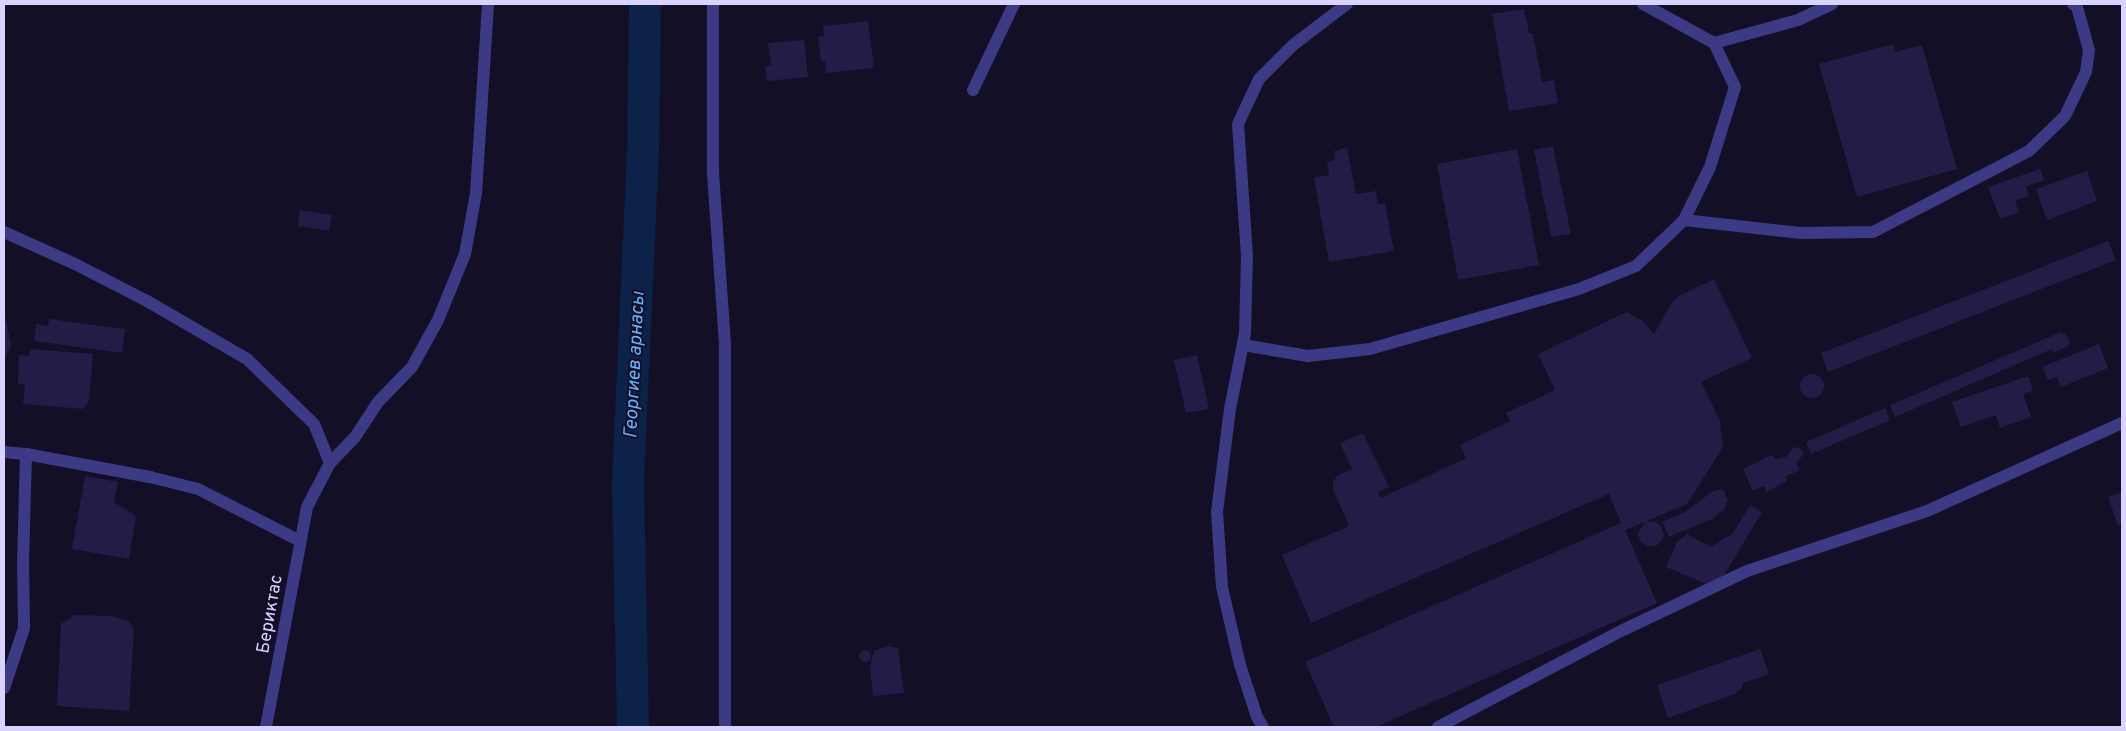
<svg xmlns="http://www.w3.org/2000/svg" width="2126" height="731" viewBox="0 0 2126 731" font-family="Overpass,sans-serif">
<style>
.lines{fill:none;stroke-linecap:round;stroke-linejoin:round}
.canal{stroke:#0c2248;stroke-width:32}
.building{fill:#241b47}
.lane{stroke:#3d3a85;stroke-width:12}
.street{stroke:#3d3a85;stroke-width:12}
.labels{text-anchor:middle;stroke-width:4;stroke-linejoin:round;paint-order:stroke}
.street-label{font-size:18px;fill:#d9d4ff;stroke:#130f26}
.water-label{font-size:19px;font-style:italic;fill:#62b6ff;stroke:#130f26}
</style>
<rect width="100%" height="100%" fill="#130f26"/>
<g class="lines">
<!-- canal -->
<polyline class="canal" points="633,727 628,482 643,151 645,4"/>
</g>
<!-- building -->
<g class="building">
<polygon points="1524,9 1529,33 1533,34 1542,82 1554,80 1558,103 1509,111 1492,14"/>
<polygon points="868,21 874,68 826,73 825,61 821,61 818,37 824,36 823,26"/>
<polygon points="804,40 808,77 767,81 765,66 771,66 768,43"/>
<polygon points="1893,44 1895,52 1922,45 1957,169 1857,197 1819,64"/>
<polygon points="1553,146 1571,234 1551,237 1534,150"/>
<polygon points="1347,148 1356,194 1376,191 1378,204 1385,203 1394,251 1329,262 1314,178 1329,175 1327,162 1335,160 1334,151"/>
<polygon points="1517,149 1539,265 1458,280 1437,164"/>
<polygon points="2040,169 2044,180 2026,187 2029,196 2015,201 2019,212 2000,219 1988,187"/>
<polygon points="2087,171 2097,201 2047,220 2036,189"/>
<polygon points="300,210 332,215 329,231 298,226"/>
<polygon points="2108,241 2116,260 1828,372 1821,353"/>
<polygon points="1714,279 1752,358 1701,382 1720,421 1723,447 1687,504 1647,521 1656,522 1662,527 1664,536 1662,540 1656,546 1647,546 1640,541 1638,533 1645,522 1625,530 1657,603 1376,727 1334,727 1305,662 1621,523 1609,494 1311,623 1282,555 1349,526 1333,489 1333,482 1337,476 1352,469 1340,443 1363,433 1389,487 1378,492 1381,498 1466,458 1460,445 1510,421 1506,413 1555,390 1538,354 1627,312 1643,321 1654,334 1672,302 1679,296"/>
<polygon points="4,310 11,345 4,361"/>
<polygon points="49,319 125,329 122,353 34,341 36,324 48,326"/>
<polygon points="2061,332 2065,334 2068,338 2070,343 2067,347 2053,353 2052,349 1895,417 1890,405"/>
<polygon points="2099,344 2108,368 2061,387 2057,377 2048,380 2042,367"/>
<polygon points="30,349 93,354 89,401 83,409 23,404 25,384 18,384 19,355 29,356"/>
<polygon points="1197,355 1209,409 1186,413 1174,360"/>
<circle cx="1812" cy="386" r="12"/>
<polygon points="2028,376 2033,391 2023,394 2031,417 2000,428 1996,415 1961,427 1952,402"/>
<polygon points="1885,408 1890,420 1811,454 1806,442"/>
<polygon points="1794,447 1799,448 1803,451 1803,455 1796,463 1800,470 1785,477 1787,481 1766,492 1764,486 1753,491 1743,469 1771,455 1776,459 1786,457"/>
<polygon points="85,476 118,482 114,502 136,516 129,559 72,549"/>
<polygon points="1723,489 1728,500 1725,508 1712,519 1669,537 1662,522 1685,512 1713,491"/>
<polygon points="2122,492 2122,524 2118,526 2108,497"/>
<polygon points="1750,505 1762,512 1723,577 1709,585 1666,567 1677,542 1687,534 1711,547 1733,533"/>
<polygon points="75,615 111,616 128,621 134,629 129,711 57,706 61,624"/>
<polygon points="887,646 898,648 904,693 873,696 870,666 874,651"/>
<polygon points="1760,649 1769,674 1743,683 1742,688 1735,694 1668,718 1657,685"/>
<circle cx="865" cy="656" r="6"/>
</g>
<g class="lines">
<!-- lane -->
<g class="lane">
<polyline points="1714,43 1798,20 1832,4"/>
<polyline points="1684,220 1801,233 1873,232 2029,151 2065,116 2086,72 2089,50 2077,7 2073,4"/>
<polyline points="4,232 75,264 147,301"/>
<polyline points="1243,345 1308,356 1370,349 1579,289 1636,266 1684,220 1710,167 1735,87 1714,43 1643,4"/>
<polyline points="4,452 26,454 150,477"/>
<polyline points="4,688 24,628 23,564 26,454"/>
<polyline points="1263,727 1257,717 1240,665 1222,587 1217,512 1230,409 1245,333 1247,256 1238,124 1259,79 1293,45 1347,4"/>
<polyline points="1438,727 1621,631 1747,571 1927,511 2122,423"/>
</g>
<!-- street -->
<g class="street">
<polyline points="713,4 713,173 725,344 725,727"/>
<polyline points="973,90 1014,4"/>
<polyline points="147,301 247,359 314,424 330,463"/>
<polyline points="150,477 198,489 300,541"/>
<polyline points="266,727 307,507 330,463 355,437 378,402 412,367 438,320 465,254 476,193 488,4"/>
</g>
</g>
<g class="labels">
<!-- street labels -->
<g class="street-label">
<text transform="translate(269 614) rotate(-80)" y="6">Бериктас</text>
</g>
<!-- water labels -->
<g class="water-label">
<text transform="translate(633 365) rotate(-87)" y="7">Георгиев арнасы</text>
</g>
</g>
<!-- border -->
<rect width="2126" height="731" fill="none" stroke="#d9d4ff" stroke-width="10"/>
</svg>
